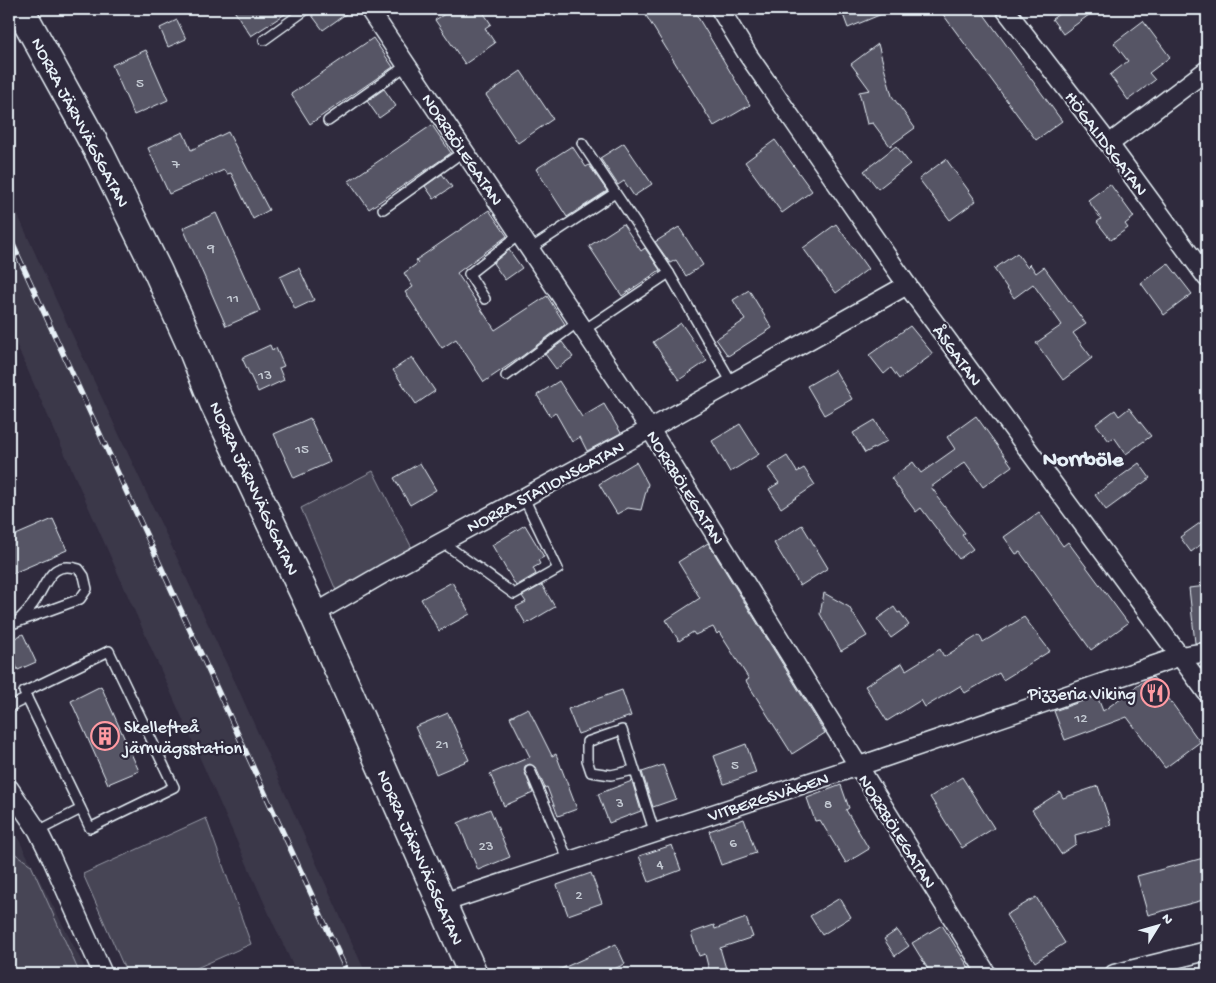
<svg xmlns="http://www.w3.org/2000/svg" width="1216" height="983" viewBox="0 0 1216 983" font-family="'Gochi Hand',sans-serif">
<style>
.built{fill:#3b3749}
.green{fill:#464455;stroke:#979aa6}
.building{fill:#575565;stroke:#e8f1f8}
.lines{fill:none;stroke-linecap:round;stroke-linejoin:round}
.lane-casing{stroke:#e8f1f8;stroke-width:12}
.street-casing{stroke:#e8f1f8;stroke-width:21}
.primary-casing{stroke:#e8f1f8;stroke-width:31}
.lane{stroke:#2f2a3d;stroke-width:9}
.street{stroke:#2f2a3d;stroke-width:18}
.primary{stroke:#2f2a3d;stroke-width:28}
.rail-casing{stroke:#e8f1f8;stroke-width:5.5}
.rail{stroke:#2f2a3d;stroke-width:4;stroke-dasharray:11;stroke-linecap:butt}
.labels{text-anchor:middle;stroke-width:4.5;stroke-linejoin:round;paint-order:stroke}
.number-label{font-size:15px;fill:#c4cad3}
.street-label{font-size:18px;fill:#e8f1f8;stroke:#2f2a3d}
.poi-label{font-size:18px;fill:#e8f1f8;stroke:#2f2a3d;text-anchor:end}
.district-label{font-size:22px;font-weight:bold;fill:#e8f1f8;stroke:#2f2a3d}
</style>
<rect width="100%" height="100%" fill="#2f2a3d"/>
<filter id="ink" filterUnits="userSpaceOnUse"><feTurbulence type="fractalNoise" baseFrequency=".02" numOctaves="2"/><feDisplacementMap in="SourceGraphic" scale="10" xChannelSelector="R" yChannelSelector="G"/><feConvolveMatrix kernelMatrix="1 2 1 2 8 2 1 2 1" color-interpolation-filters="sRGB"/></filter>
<g filter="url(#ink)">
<!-- built -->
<g class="built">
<polygon points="9,195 57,302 237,686 366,974 297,974 274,925 9,328"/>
<polygon points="9,819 18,838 88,974 9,974"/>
</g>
<!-- green -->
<g class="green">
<polygon points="373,471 414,552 338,595 301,508"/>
<polygon points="206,818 251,944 183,974 127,974 83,874"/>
<polygon points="14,853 31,865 79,972 75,974 18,974 9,954 9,854"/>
</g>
<!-- building -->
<g class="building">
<polygon points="233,9 293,9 251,36"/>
<polygon points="313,9 353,9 323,30 311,14"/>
<polygon points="453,9 481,9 491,24 485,28 495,43 465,64 435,20"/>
<polygon points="642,9 693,9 750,105 714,126"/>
<polygon points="841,9 894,9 848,28"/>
<polygon points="939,9 980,9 1062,121 1036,140"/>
<polygon points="1066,9 1097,9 1063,34 1052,19"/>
<polygon points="177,20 186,39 168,47 160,28"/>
<polygon points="1143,21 1170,57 1149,73 1155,80 1128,100 1110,75 1128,61 1114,43"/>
<polygon points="373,38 393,67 310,124 291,94"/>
<polygon points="878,44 892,96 915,128 890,146 873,123 867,124 859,92 870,90 851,64"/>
<polygon points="146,50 168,100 134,115 112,65"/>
<polygon points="521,71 553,119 518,143 486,95"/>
<polygon points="384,89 396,106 379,118 367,101"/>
<polygon points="432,125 451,153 369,209 349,181"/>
<polygon points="183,132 191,150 228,132 269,210 253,219 231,173 227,174 224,170 169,194 148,148"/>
<polygon points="775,140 812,191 782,213 745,162"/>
<polygon points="624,143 652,184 634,196 624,181 618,185 600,158"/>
<polygon points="572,146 586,167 589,165 607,191 567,217 536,169"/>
<polygon points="896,146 910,164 878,189 864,171"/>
<polygon points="946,159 976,201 950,220 919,179"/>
<polygon points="442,174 452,187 434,199 425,186"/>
<polygon points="1110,184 1134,217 1125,224 1128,228 1111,240 1097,222 1101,219 1088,200"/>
<polygon points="489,210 507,236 457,273 495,330 547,296 565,324 521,357 484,382 456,339 442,348 405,292 413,287 404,273 418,263 416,260"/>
<polygon points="216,213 260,311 226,326 183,228"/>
<polygon points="623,224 641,251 645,248 660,270 622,296 589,246"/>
<polygon points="836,224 868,269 836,293 803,248"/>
<polygon points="679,227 703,265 686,276 676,260 670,263 655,242"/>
<polygon points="509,250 522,268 505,280 493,263"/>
<polygon points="1017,253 1027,267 1030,264 1036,273 1044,267 1086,324 1073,333 1092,358 1063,380 1036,343 1062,325 1033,284 1014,298 994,269"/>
<polygon points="1168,263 1192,294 1164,315 1141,283"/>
<polygon points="299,268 314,300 295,309 280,277"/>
<polygon points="749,290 772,328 728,356 716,339 745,320 733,300"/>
<polygon points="681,323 707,361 679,380 653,342"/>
<polygon points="910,326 933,354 899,379 891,368 884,374 869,355"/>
<polygon points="562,342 573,357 556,369 545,354"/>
<polygon points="270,345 272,350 276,348 284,366 279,368 284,380 258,392 242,358"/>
<polygon points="412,357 435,391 416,404 393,370"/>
<polygon points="835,370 852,399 824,415 807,386"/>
<polygon points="559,381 582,417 604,404 621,433 587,451 580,437 572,442 555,412 550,416 537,395"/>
<polygon points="1129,408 1151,436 1126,454 1114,437 1109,441 1096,424 1115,410 1119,416"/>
<polygon points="976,416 1012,466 983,487 965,462 931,487 938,496 937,497 965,533 962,535 973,549 959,559 921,508 916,512 891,478 913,462 921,473 955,449 947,437"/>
<polygon points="310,418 330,462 294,478 274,434"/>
<polygon points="875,420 887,441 865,453 853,433"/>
<polygon points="740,424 759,454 730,472 712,441"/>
<polygon points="787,456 797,472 804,468 815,485 781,508 769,489 779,483 768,468"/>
<polygon points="636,462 648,484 641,510 628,508 617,514 599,484"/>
<polygon points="420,463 436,490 410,505 394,478"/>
<polygon points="1139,463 1150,478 1106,510 1095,495"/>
<polygon points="1039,512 1063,546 1068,542 1128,623 1091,650 1020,552 1016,554 1004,537"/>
<polygon points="1207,518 1207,540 1191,552 1180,537"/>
<polygon points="53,519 67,550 9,575 9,538"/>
<polygon points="525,525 544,557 538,560 540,564 533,568 536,574 516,586 492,545"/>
<polygon points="802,525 828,568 800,586 774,543"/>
<polygon points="708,543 825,733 792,754 746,681 749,679 719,632 717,634 713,627 695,635 693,632 679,641 666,620 700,598 678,562"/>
<polygon points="452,582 470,614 439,631 421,599"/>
<polygon points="542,585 555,607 526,624 516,607 526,602 522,596"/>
<polygon points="1207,586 1207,642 1195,643 1189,588"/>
<polygon points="824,593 849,607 867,636 841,651 820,614"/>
<polygon points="894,607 898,613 900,612 909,625 891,638 877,619"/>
<polygon points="1024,617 1050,651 1003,680 999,673 965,693 960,686 925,707 921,700 887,721 865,686 902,663 906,670 940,649 944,657 979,635 983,642"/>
<polygon points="23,634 36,662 18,670 9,651 9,641"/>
<polygon points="1153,677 1200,742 1165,768 1127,717 1065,740 1054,711 1097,696 1103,711 1147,679"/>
<polygon points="101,686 139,771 108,784 71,701"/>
<polygon points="622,690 631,716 578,734 568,709"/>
<polygon points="528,708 552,756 556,754 577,809 558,816 547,787 545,788 536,768 530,764 525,766 524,770 533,793 504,806 490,774 530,757 510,717"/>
<polygon points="448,713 469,760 436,774 415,727"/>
<polygon points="746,744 756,773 724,784 714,756"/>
<polygon points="663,765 676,799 653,807 642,772"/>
<polygon points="962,777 994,828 962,848 930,797"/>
<polygon points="632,781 641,811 609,823 598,794"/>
<polygon points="841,785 849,808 846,810 869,849 846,863 820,820 815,821 807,798"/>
<polygon points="1098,786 1111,825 1075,835 1076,844 1061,854 1032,810 1060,792 1063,798"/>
<polygon points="490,809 510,857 478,870 458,823"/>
<polygon points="744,819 756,853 721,865 709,831"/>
<polygon points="672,845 681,870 649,882 639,856"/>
<polygon points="1207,857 1207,899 1148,915 1137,876"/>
<polygon points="591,873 602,903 568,915 557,885"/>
<polygon points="1036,897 1065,943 1035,962 1006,915"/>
<polygon points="840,898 851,917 822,935 810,916"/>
<polygon points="746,918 753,937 720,948 727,972 710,974 705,954 699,956 691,933 714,925 715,929"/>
<polygon points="942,925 973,974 931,974 912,943"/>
<polygon points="897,930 909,946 895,956 884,939"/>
<polygon points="616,944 625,964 603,974 550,974"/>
</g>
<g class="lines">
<defs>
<g id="lane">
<polyline points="264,40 307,9"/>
<polyline points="328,121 407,65"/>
<polyline points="582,143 669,273 584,330"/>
<polyline points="383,209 464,151"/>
<polyline points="530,249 615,193"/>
<polyline points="669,273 732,383"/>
<polyline points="485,299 469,274 520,234"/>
<polyline points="506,376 578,322"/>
<polyline points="442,542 514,594 558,569 524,498"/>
<path d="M9,625L80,599L87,589L84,576L79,569C50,560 48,582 35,601C30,609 23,615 17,622"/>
<polyline points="9,707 27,698"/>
<polyline points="530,770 569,862"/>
<polyline points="634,770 611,775 591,772 587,760 587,742 622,730 655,834"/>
<polyline points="38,831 81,809 90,828 174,787 109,651 24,692 81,809"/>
</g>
<g id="street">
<polyline points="369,9 650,429 987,974"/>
<polyline points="720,9 748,55 907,285 1207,693"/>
<polyline points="1005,9 1109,144 1207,278"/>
<polyline points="1109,144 1207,70"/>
<polyline points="314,614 383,574 650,429 907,285"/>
<polyline points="9,788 38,831 51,857 103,974"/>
<polyline points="442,903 874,761 1181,656 1207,652"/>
<polyline points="1114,974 1207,951"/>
</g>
<polyline id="primary" points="20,9 100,154 158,272 190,343 214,403 314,614 473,974"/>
</defs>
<!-- lane casing -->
<use href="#lane" class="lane-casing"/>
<!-- street casing -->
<use href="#street" class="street-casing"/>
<!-- primary casing -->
<use href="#primary" class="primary-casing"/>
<!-- lane -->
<use href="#lane" class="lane"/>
<!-- street -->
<use href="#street" class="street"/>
<!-- primary -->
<use href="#primary" class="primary"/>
<defs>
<g id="rail">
<polyline points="9,236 348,974"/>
<polyline points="9,288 12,296"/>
</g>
</defs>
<!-- rail casing -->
<use href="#rail" class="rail-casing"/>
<!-- rail -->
<use href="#rail" class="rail"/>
</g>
</g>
<!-- icons -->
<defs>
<symbol id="restaurant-ring" viewBox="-11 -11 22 22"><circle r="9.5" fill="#2f2a3d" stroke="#ff9aa2" stroke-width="1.5"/><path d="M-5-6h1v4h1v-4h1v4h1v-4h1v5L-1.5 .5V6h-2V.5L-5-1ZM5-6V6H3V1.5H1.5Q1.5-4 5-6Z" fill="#ff9aa2"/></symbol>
<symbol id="building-ring" viewBox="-11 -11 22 22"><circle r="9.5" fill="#2f2a3d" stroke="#ff9aa2" stroke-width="1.5"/><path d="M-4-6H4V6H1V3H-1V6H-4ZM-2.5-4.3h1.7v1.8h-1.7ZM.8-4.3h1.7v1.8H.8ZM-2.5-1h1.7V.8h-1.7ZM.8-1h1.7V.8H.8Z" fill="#ff9aa2"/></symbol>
</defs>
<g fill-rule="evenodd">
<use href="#restaurant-ring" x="1139" y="677" width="32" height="32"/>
<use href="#building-ring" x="89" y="720" width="32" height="32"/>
</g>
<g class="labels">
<!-- number labels -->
<g class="number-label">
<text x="140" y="87">5</text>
<text x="176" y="168">7</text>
<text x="211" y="252">9</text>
<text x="233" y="302">11</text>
<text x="265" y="379">13</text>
<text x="302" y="453">15</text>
<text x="1081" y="722">12</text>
<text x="442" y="748">21</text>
<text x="735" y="769">5</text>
<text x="620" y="807">3</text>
<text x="828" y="808">8</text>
<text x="733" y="847">6</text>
<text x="486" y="850">23</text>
<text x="660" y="868">4</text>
<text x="579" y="899">2</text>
</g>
<!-- street labels -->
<g class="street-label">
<text transform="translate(81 122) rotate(62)" y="6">NORRA JÄRNVÄGSGATAN</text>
<text transform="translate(1107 143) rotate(53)" y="6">HÖGALIDSGATAN</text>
<text transform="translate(463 149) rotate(56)" y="6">NORRBÖLEGATAN</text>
<text transform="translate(958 355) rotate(54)" y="6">ÅSGATAN</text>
<text transform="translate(545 486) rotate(-28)" y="6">NORRA STATIONSGATAN</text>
<text transform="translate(686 487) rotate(58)" y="6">NORRBÖLEGATAN</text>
<text transform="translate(255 488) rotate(65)" y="6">NORRA JÄRNVÄGSGATAN</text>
<text transform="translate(768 796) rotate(-18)" y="6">VITBERGSVÄGEN</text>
<text transform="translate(898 831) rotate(58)" y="6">NORRBÖLEGATAN</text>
<text transform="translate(421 857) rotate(66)" y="6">NORRA JÄRNVÄGSGATAN</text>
</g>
<!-- poi labels -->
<g class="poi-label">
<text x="1136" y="699">Pizzeria Viking</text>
<text x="124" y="732" text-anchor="start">Skellefteå<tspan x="124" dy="21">järnvägsstation</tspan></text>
</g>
<!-- district labels -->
<g class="district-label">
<text x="1083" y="465">Norrböle</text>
</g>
</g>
<!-- margin -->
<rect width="1216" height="983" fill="none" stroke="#2f2a3d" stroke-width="30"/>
<rect x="15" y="15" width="1186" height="953" fill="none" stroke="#e8f1f8" stroke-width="2" filter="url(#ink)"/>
<!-- north arrow -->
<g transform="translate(1158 926) rotate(53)" stroke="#2f2a3d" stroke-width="4" paint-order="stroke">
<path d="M0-4L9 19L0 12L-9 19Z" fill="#e8f1f8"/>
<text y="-8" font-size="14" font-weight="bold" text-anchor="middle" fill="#e8f1f8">N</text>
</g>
</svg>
